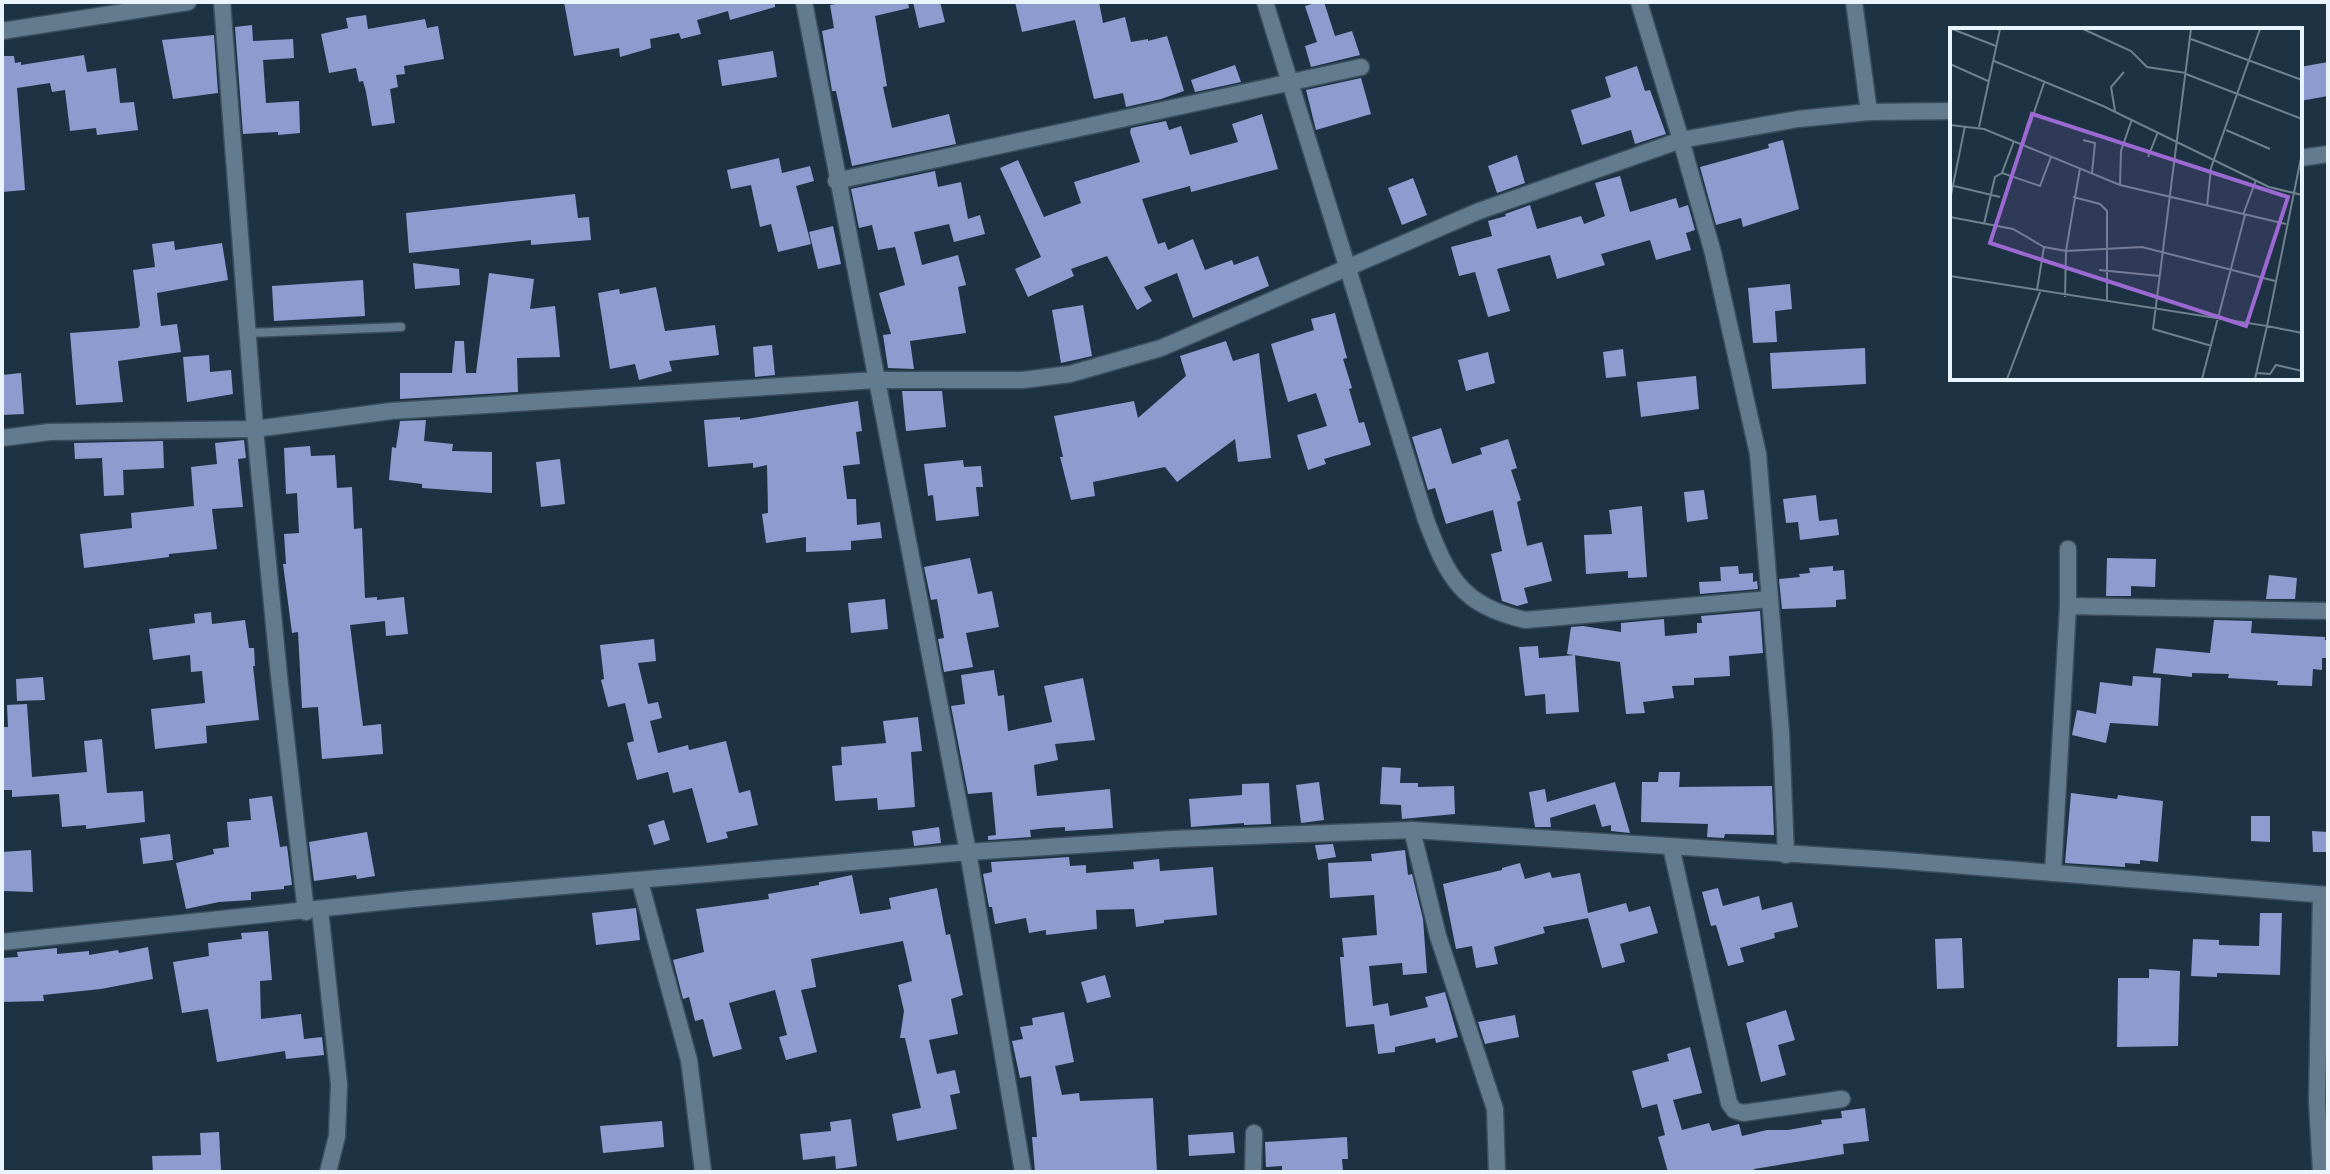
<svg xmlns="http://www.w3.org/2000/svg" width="2330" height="1174" viewBox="0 0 2330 1174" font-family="'Golos Text',sans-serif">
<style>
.building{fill:#8d9bcf}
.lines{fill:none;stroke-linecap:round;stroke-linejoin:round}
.lane-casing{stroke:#3c4e5d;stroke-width:11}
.street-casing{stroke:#3c4e5d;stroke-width:19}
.lane{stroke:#637b8f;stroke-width:8}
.street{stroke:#637b8f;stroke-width:16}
.inset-road{fill:none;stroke:#6f808e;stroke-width:2}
.view{fill:#9c68d2;fill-opacity:0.15;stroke:#9c68d2;stroke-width:4}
.inset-edge{fill:none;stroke:#e9f4fd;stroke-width:4}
</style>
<rect width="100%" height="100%" fill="#1d3344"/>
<!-- building -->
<g class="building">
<polygon points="564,2 775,2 775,7 730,20 728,11 697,20 701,34 681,39 679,33 650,39 651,48 620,57 619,48 574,56"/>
<polygon points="846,2 908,2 909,8 875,16 887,86 883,87 892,128 949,114 956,144 852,166 836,91 832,91 822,31 834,28 830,5"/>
<polygon points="913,2 940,2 945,22 919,28"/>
<polygon points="1015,2 1099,2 1103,23 1125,17 1131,42 1148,39 1148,41 1167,36 1184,91 1161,99 1126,107 1123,93 1094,99 1075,20 1022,32"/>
<polygon points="1319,2 1324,2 1335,36 1352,31 1360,55 1311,67 1305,46 1317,42 1305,6"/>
<polygon points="366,15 368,29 425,19 427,28 438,26 444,59 404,66 405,74 396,75 398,87 390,89 395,123 372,126 366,92 363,81 359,82 356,68 329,73 321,34 348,28 346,18"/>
<polygon points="252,25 253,41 293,39 294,58 263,60 266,103 299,101 300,133 278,135 278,132 243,134 235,27"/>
<polygon points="214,35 218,93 173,99 162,40"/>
<polygon points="773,51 777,77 722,86 718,60"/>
<polygon points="84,55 87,72 116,68 120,103 134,102 138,130 97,135 96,128 70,131 65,90 52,92 50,83 17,88 25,190 2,192 2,56 14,56 15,63 21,62 21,65"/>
<polygon points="2328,62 2328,96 2300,101 2300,67"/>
<polygon points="1235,65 1241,82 1195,92 1191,80"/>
<polygon points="1637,66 1645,91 1650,90 1666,134 1635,144 1631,130 1582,145 1571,110 1611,97 1605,77"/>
<polygon points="1361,78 1371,114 1316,130 1306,90"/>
<polygon points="1262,114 1278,169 1191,192 1190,186 1142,199 1158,244 1165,242 1168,250 1193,239 1205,270 1232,260 1234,265 1258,256 1269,286 1193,318 1177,273 1144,287 1152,301 1137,310 1107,256 1071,269 1074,276 1028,297 1015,269 1041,257 1000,168 1018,160 1044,217 1081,203 1074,182 1140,162 1130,132 1131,128 1166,121 1169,130 1181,126 1190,155 1238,142 1232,124"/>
<polygon points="1783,140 1799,209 1743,227 1741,218 1716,225 1700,167 1769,148 1768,144"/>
<polygon points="1517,155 1525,183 1497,193 1488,166"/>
<polygon points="779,158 782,173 810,166 814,181 796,186 811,244 778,252 771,224 760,227 751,185 731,189 727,170"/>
<polygon points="935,171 938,187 961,182 968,219 980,215 985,234 954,242 949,224 914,232 922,265 958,255 966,285 958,287 966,333 910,341 914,369 888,368 883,335 891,334 879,293 905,285 895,247 878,250 872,225 859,228 851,189"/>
<polygon points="1620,176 1630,212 1676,198 1679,208 1688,205 1695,230 1686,233 1691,250 1656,260 1650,240 1601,254 1605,265 1557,279 1550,255 1497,269 1510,311 1488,317 1475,272 1459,276 1451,247 1492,236 1488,221 1506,216 1505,214 1530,205 1537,229 1581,216 1584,224 1605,216 1595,183"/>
<polygon points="1413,178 1427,215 1402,225 1388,188"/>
<polygon points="575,194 578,218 589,217 591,240 531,245 531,240 409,253 406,213"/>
<polygon points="833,226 841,264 818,269 809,232"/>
<polygon points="174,241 175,250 222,243 228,280 157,293 161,326 177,324 181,352 118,361 123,402 76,405 70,333 138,328 140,325 133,270 155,267 152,244"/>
<polygon points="413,263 459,269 460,285 415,289"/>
<polygon points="489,273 534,279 530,309 555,306 560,357 517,358 518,392 400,399 400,373 452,373 455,341 464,341 466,373 476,373"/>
<polygon points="363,280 365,316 274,321 272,286"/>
<polygon points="1790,284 1792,309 1775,311 1777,342 1753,343 1748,288"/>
<polygon points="656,287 665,331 715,325 719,355 669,361 672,371 639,380 635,364 610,369 598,293 619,289 620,294"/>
<polygon points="1083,305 1092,356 1061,363 1052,310"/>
<polygon points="1335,313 1347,358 1343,359 1352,388 1349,389 1359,423 1364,422 1371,445 1324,459 1326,464 1308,470 1297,435 1327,426 1316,393 1288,402 1271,344 1314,330 1311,319"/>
<polygon points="1226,341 1233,361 1259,353 1271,458 1238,462 1235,439 1177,482 1165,467 1093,482 1095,496 1071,500 1060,457 1063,457 1054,416 1134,401 1138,418 1186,376 1180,356"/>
<polygon points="772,345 775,375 755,377 753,347"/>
<polygon points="1865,348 1866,384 1772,389 1770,353"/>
<polygon points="1623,349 1626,376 1606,378 1603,352"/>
<polygon points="1488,352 1495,383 1466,391 1458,360"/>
<polygon points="209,355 210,372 231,370 233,394 187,402 183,357"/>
<polygon points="21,373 24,414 2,415 2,375"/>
<polygon points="1696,376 1699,409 1641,417 1637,382"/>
<polygon points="902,391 942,391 946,427 906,431"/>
<polygon points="858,401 862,431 856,432 860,464 843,466 847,499 856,499 857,525 880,522 882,538 851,541 851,550 806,552 806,537 766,543 762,514 768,513 767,465 753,468 753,463 708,467 704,420 740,417 740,420"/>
<polygon points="426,420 424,441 453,444 452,451 492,452 492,493 422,488 422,484 389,480 392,447 396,448 400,421"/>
<polygon points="1441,428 1452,464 1482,454 1480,448 1508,439 1517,468 1511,470 1521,500 1517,502 1527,546 1542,542 1552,581 1524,588 1528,603 1517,606 1502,601 1491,554 1502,551 1493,510 1446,524 1435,488 1428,490 1412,437"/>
<polygon points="244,440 246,458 238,459 243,507 212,509 217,549 169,554 169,557 84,568 80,534 132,528 131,513 194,506 191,467 217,464 215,443"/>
<polygon points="163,441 164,468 123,470 124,495 104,496 102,458 75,459 74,443"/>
<polygon points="310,446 311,456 335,455 337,488 352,487 354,529 362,528 365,598 377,597 377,600 404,597 408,634 386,636 385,621 350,625 363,726 381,724 383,754 322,759 318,707 302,708 298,632 292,633 283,564 286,564 284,534 299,533 297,493 286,494 284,448"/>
<polygon points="560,459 565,504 541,507 536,462"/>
<polygon points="963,460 964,467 981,466 983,487 976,487 979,516 936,521 933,495 928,496 924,464"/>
<polygon points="1704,490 1708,519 1687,522 1684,492"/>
<polygon points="1816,495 1819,521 1837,519 1839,535 1800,540 1798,522 1786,523 1783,499"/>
<polygon points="1642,506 1647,577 1628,578 1628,571 1586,574 1584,535 1612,534 1609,510"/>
<polygon points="970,558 978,594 992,591 999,627 966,633 973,667 944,672 938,639 944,638 937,599 931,600 924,567"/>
<polygon points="2107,558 2156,559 2155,587 2131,586 2131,596 2106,596"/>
<polygon points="1738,566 1739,574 1753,573 1753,582 1757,581 1758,589 1700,594 1699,582 1721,581 1720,567"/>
<polygon points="1833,566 1833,571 1844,570 1846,599 1836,600 1836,607 1782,609 1779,579 1800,577 1799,574 1810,573 1809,568"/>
<polygon points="2269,575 2297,578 2295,599 2266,599"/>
<polygon points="885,599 888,629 851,633 848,603"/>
<polygon points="1760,611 1763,653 1729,656 1730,676 1694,678 1694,685 1672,686 1674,698 1643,702 1645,713 1626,714 1620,662 1567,654 1571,627 1583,626 1621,632 1621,623 1664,619 1665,636 1697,633 1697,623 1702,623 1701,616"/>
<polygon points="211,612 212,624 245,620 249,648 254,648 255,666 253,666 259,720 206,726 207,743 155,749 151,709 205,703 202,671 191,672 190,655 153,660 149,629 195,623 194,614"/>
<polygon points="2214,620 2252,621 2251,633 2325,637 2325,640 2328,640 2328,658 2322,658 2322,670 2313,669 2312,686 2277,685 2278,681 2228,678 2229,674 2192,673 2192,677 2153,673 2156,648 2210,653"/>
<polygon points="654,639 656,661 638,663 648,704 658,702 662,718 650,721 658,753 688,745 689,750 726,741 739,793 750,790 758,825 726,832 728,838 707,843 692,788 673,793 668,772 637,780 627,743 634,741 625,703 608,707 601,680 604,679 600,645"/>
<polygon points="1538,646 1539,658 1575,655 1579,712 1546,714 1545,694 1525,696 1519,647"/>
<polygon points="994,670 998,696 1004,695 1008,731 1052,722 1044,686 1083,678 1095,740 1055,744 1058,760 1034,765 1037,796 1110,789 1113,828 1065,831 1065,827 1048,828 1030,830 1031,837 988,840 988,836 996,835 992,792 968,794 951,706 965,704 961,675"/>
<polygon points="2133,676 2161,678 2158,726 2110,723 2106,743 2072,735 2077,710 2096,714 2100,682 2132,686"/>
<polygon points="43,677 45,700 17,701 16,679"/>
<polygon points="27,704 32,777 87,772 84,741 102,739 107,793 143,791 145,822 86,829 86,825 62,827 59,794 12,797 12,790 2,790 2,727 8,727 7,705"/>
<polygon points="918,717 922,751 911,752 915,807 878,810 877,798 835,801 832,766 842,765 841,747 886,743 883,721"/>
<polygon points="1382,767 1401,768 1400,783 1418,783 1418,787 1454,786 1455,814 1402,819 1401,805 1380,804"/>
<polygon points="1659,772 1680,772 1679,787 1772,786 1774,835 1725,834 1724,838 1707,837 1708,824 1641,822 1642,782 1658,782"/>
<polygon points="1319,782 1324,820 1301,823 1296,785"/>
<polygon points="1615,782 1630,833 1611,831 1611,825 1602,827 1595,804 1550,818 1551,827 1535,827 1529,792 1545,789 1547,802"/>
<polygon points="1269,783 1271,824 1244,825 1244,823 1191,827 1189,799 1242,795 1242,784"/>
<polygon points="2071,793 2117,799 2118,795 2163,801 2158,862 2140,860 2140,864 2125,863 2125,867 2065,863"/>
<polygon points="272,796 280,847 287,846 292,885 284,886 284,889 251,892 251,900 219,902 186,909 176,863 214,854 213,849 229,847 227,822 251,820 249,799"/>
<polygon points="2251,816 2270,816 2270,842 2251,841"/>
<polygon points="664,820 670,840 654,845 648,825"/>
<polygon points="939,827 941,843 914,846 912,831"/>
<polygon points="2312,831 2328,832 2328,852 2313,852"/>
<polygon points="367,832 375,876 357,879 356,875 314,881 309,842"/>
<polygon points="170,834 173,860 143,864 140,838"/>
<polygon points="1333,844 1336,857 1318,860 1315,845"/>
<polygon points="31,850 33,892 2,891 2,852"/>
<polygon points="1405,850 1408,875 1412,874 1423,919 1427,973 1403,975 1402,963 1369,966 1373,1006 1388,1003 1390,1016 1428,1007 1425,997 1445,992 1458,1037 1436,1043 1435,1038 1395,1047 1395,1052 1378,1054 1374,1024 1346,1027 1340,957 1344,957 1342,938 1377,935 1374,895 1330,898 1328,863 1372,861 1371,854"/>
<polygon points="1069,857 1070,866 1086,865 1086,873 1134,869 1133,862 1159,859 1160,871 1213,867 1217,915 1164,920 1164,923 1136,927 1134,909 1096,910 1097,929 1046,935 1046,930 1029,933 1026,918 995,924 992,907 989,907 983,874 992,872 991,862"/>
<polygon points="1520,863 1525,879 1550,872 1552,878 1580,873 1588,913 1626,903 1629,912 1650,906 1658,933 1620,944 1625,962 1602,968 1588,918 1543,927 1545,933 1494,947 1498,964 1476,968 1472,946 1456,949 1443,884 1502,870 1502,868"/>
<polygon points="852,875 860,914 891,909 889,898 937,888 946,935 950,934 963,995 951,999 958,1034 929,1040 937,1074 955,1070 960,1093 950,1095 957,1129 897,1141 892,1114 921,1108 905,1038 900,1038 904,1011 898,985 912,981 903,941 811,959 816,987 801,990 817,1052 786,1060 779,1037 787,1035 775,990 729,1003 742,1049 713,1057 703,1019 695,1021 689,997 683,999 673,960 704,952 696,909 769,899 768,894 819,885 819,882"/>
<polygon points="1718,888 1723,906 1759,896 1762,910 1792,902 1798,927 1774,933 1775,938 1740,948 1744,962 1728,966 1716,925 1711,926 1702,892"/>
<polygon points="636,908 640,940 596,945 592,913"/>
<polygon points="2260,913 2282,913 2280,975 2217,973 2217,977 2191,976 2193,939 2219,940 2219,945 2259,946"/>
<polygon points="268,931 272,980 260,981 261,1019 301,1014 304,1039 322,1037 324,1055 286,1059 285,1051 217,1062 208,1009 182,1013 173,962 209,956 208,943 242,939 241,933"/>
<polygon points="1962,938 1964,988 1937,989 1935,939"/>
<polygon points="148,947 153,979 101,989 43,995 44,1001 2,1002 2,958 18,957 17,952 57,948 57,954 89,951 89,955 118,950 119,953"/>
<polygon points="2149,969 2180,971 2178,1046 2117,1047 2118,978 2149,978"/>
<polygon points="1105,975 1111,997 1087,1003 1081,982"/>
<polygon points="1786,1010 1795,1040 1778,1045 1786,1075 1761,1082 1746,1023"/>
<polygon points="1064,1012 1074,1062 1055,1066 1062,1095 1079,1093 1080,1101 1153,1098 1157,1172 1035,1172 1032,1137 1037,1137 1031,1076 1020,1078 1012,1041 1023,1039 1020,1027 1033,1025 1032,1018"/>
<polygon points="1515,1015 1519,1037 1485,1044 1478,1022"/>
<polygon points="1690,1047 1702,1093 1673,1100 1682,1130 1709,1123 1712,1131 1739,1124 1742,1136 1767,1130 1788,1130 1822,1124 1821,1120 1842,1118 1841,1111 1865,1108 1869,1141 1843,1144 1844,1154 1754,1169 1755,1172 1668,1172 1658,1137 1665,1135 1657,1104 1642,1108 1632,1071 1669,1061 1667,1054"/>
<polygon points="851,1119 857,1166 836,1169 835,1156 803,1160 800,1134 831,1131 830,1122"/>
<polygon points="662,1121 664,1147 603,1153 600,1126"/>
<polygon points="219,1132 221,1170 153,1172 152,1156 201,1155 200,1133"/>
<polygon points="1233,1132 1235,1153 1189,1156 1188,1135"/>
<polygon points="1347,1137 1348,1159 1342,1159 1343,1172 1282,1172 1282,1166 1266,1167 1265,1142"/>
</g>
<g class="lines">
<defs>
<polyline id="lane" points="248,333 401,327"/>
<g id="street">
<polyline points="222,2 255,429 279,676 306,912"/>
<polyline points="804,2 968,852 1023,1172"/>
<path d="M1265,2L1426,520C1448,578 1461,605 1525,620L1770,599"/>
<polyline points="2,31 188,2"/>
<polyline points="1869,112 1952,111"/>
<polyline points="2300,158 2328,154"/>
<polyline points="836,181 1361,67"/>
<polyline points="2,438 49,432 255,429 391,411 876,380 1023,380 1070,374 1161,348 1479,211 1681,140 1639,2"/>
<polyline points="2068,606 2068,549"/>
<polyline points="1412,830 1438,936 1495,1109 1497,1172"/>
<polyline points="1671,847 1729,1103 1734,1110 1743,1113 1842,1099"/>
<polyline points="1786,855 1781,733 1758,454 1713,253 1681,140 1798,119 1869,112 1854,2"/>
<polyline points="2053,873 2068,606 2328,611"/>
<polyline points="640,882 689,1060 703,1172"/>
<polyline points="320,910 339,1084 337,1136 328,1172"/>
<polyline points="2,942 411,899 968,852 1172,839 1412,830 1892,860 2328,895"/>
<polyline points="1253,1172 1254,1133"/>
<polyline points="2321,1172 2317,1101 2321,895"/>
</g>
</defs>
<!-- lane casing -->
<use href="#lane" class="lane-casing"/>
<!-- street casing -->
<use href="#street" class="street-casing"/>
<!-- lane -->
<use href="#lane" class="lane"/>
<!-- street -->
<use href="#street" class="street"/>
</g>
<!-- overview -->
<g transform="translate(1950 28)">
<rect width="352" height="352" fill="#1d3344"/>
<path class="inset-road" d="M2,1L46,18M133,1L181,23L197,39L236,45M241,1L203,301L262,318M241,11L352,52M44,33L153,78L319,159L352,167M0,36L38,53M236,46L352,91M165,83L161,59L174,44M0,97L34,101L170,157L336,196M29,99L50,1M276,102L320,121M133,112L145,115L142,145M64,113L52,145L90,158L101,129M73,117L94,55M352,125L317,298L352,305M198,129L208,104M170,157L171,123L182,91M4,158L50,169M123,169L150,176L157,183V274M0,172L15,98M257,178L261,140L310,1M293,187L306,152M0,189L63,201L94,219M34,196L45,149L52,145M149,242L210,248M0,248L317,298L305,351M87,262L94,219L116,223L130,140M115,269L116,223L192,219L325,253M307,345L320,346L326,337L352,343M57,351L90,264M252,351L295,187"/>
<path class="view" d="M82,86L338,169L296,298L40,215Z"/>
<rect width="352" height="352" class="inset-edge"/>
</g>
<!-- border -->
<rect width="2330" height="1174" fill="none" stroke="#e9f4fd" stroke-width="8"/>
</svg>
